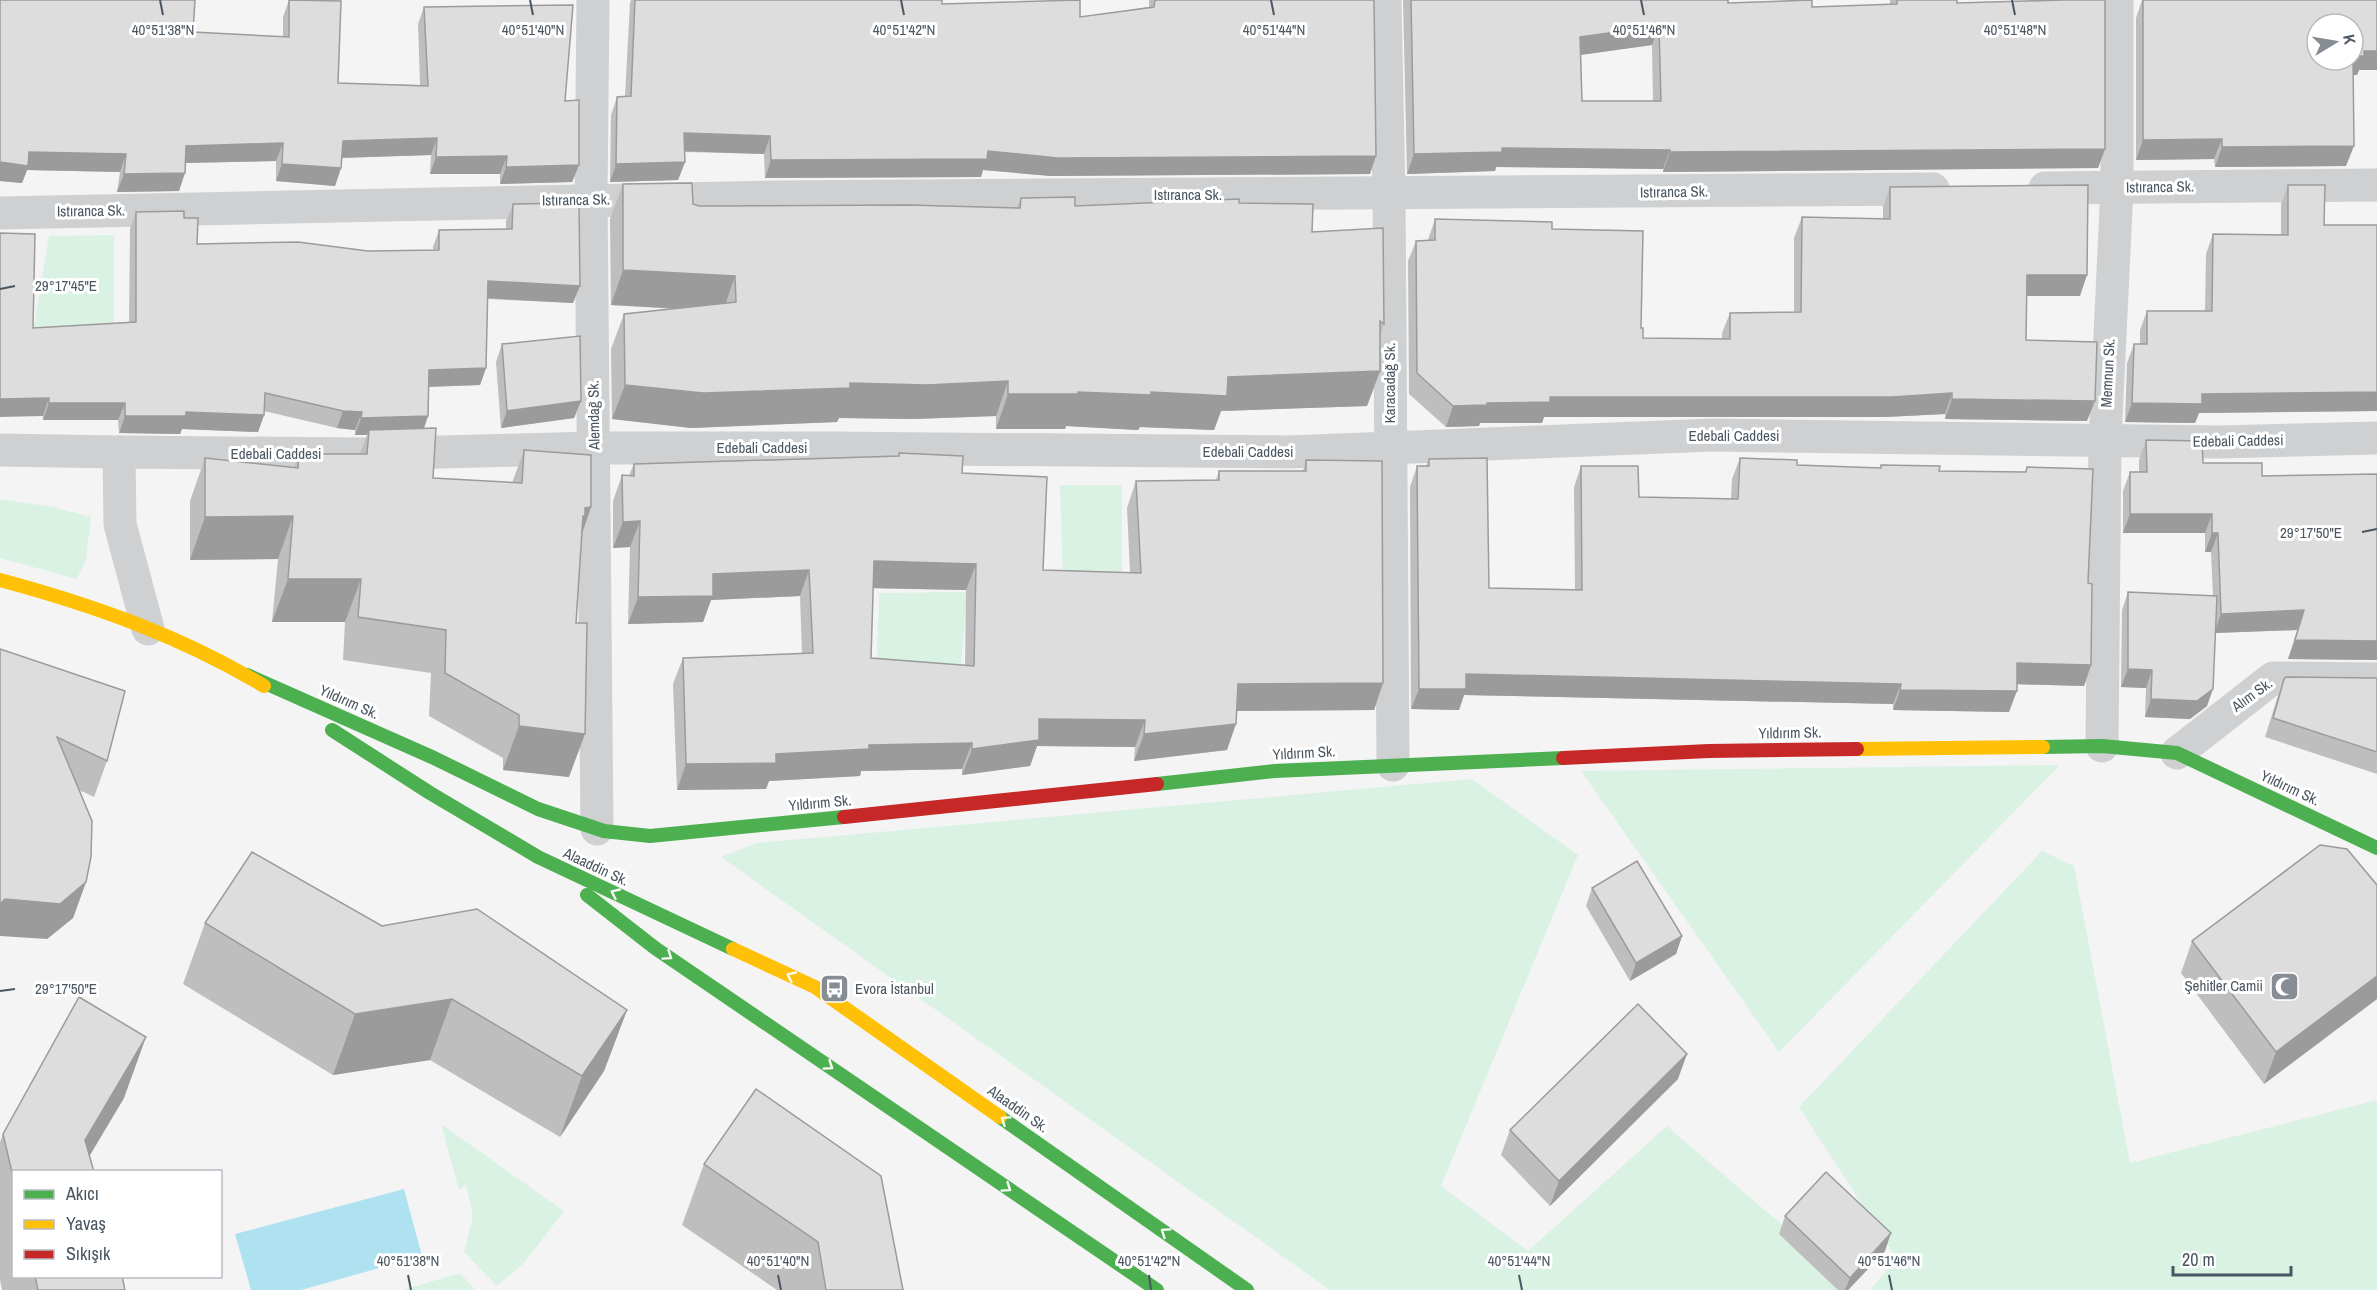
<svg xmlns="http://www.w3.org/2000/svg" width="2377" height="1290" viewBox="0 0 2377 1290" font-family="'Archivo Narrow',sans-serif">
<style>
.green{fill:#d9f2e3}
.water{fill:#aee2f0}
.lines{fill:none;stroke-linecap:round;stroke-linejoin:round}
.street{stroke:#ced0d2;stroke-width:33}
.fast{stroke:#4caf50;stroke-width:14}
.slow{stroke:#ffc107;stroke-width:14}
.jam{stroke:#c62828;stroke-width:14}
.wall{fill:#bebebf;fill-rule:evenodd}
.shaded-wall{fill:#9b9b9b}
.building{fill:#ddddde;stroke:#9b9b9b;stroke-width:1.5;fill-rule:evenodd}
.oneway{stroke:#f6fbf6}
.ticks{fill:none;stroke:#4a5661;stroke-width:2}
.labels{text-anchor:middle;stroke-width:6;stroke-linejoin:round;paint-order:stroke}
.street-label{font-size:15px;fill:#4a5661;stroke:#fff}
.poi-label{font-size:15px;fill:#4a5661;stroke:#fff;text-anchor:end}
.ticks-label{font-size:15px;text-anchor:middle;fill:#4a5661;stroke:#fff;stroke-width:6;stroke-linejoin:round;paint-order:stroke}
</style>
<rect width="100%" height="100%" fill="#f4f4f4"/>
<!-- green -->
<g class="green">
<polygon points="114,235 114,330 33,333 49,236"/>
<polygon points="1060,485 1122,485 1122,578 1063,580"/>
<polygon points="0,499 53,507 91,517 86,559 77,579 0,558"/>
<polygon points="967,592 960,679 876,678 879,593"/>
<polygon points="2060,765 1779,1052 1581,771"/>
<polygon points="1472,779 1578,855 1441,1186 1528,1251 1667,1126 1774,1218 1852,1290 1330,1290 721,857 757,843"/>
<polygon points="2042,851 2074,866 2130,1163 2377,1100 2377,1290 1870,1290 1897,1259 1799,1107"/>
<polygon points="441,1124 564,1211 524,1263 497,1286 464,1252 473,1216 466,1184 459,1190"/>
<polygon points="460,1273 475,1290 403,1290"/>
</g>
<!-- water -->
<polygon class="water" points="404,1189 422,1256 301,1290 251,1290 235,1234"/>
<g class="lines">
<!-- street -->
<g class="street">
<polyline points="593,0 591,199 597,829"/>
<polyline points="1385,0 1389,194 1393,765"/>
<polyline points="2045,188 2377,185"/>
<polyline points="0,213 775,197 1933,189"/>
<polyline points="0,450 119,452 120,524 148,629"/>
<polyline points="119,452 361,454 594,448 831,448 1289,452 1713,435 2219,442 2377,438"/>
<polyline points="2102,746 2105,440 2117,188 2117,0"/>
<polyline points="2177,753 2273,678 2377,679"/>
</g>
<!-- fast -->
<g class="fast">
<polyline points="247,675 434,758 538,809 604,831 650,836 844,817"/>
<polyline points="332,730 430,793 538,857 733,949"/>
<polyline points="2043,747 2102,746 2177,753 2377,848"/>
<polyline points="1157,784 1275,771 1563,758"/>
<polyline points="587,895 655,948 1157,1290"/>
<polyline points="1000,1117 1247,1290"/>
</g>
<!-- slow -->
<g class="slow">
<path d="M0,580C93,605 181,636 264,686"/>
<polyline points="1857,749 2043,747"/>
<polyline points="733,949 815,987 1000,1117"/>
</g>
<!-- jam -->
<g class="jam">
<polyline points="1563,758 1709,751 1857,749"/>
<polyline points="844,817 1157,784"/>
</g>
</g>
<!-- wall -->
<g class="wall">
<polygon points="289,0 338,83 420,85 418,24 424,7 565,101 579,165 572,182 500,184 500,174 430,174 431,155 342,158 341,168 335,186 276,181 276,161 185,163 179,191 117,192 120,172 27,170 22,183 0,181 193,32 283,37 283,17"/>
<polygon points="631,0 942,0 942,4 1080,17 1149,7 1149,0 1374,0 1370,174 1051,176 983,170 981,177 765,178 764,154 685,152 685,162 678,180 610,182 611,115 617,97 625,96 630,3"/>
<path d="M1403,0H1728V3L1812,7L1890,5V0H1957V3L2105,149L2098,168L1663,172V169L1496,167L1495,171L1407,174ZM1652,45L1653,101H1582L1580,55Z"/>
<polygon points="2142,0 2377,0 2377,70 2359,70 2357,75 2353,75 2346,166 2215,167 2214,159 2136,160 2136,18"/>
<polygon points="623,184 699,206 1017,208 1021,198 1075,206 1239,203 1312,232 1384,324 1380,335 1380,371 1367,406 1221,411 1214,430 1140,427 1138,430 1066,426 1065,429 996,429 996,416 914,419 839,418 837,422 691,428 612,419 611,349 624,314 676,309 611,305 610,219"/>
<polygon points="2288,185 2324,225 2377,225 2377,411 2199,413 2195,423 2125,422 2127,363 2134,344 2140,344 2140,330 2147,311 2205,311 2206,254 2213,234 2281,235 2281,204"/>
<polygon points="1890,187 2080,296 2027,296 2026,340 2087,421 1945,419 1945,414 1885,417 1544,417 1542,423 1480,423 1479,426 1446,427 1409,394 1408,261 1416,241 1428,240 1435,219 1552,229 1641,328 1643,338 1722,339 1722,333 1730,313 1794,312 1794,238 1802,217 1883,219 1883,207"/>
<polygon points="513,204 573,303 488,299 486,368 480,385 429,387 428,416 424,428 433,478 512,483 524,450 591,507 582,534 576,623 569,777 503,770 503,758 429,716 431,673 343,660 345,622 272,622 278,559 190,560 190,501 205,458 294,468 299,454 360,454 367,435 355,435 355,430 337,428 264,411 264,415 258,432 182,429 180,434 119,433 118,420 43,420 33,328 129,322 130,229 136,212 184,218 197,244 368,251 433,250 433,247 439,230 506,229 506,221"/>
<polygon points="502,344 581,401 574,418 501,428 496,362"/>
<polygon points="2146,440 2203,463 2262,476 2377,474 2377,660 2288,659 2297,630 2215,633 2207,706 2190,719 2145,717 2146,688 2121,687 2122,610 2128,592 2213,596 2211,552 2205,552 2205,533 2123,533 2123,491 2130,472 2139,472 2139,460"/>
<path d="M899,453L962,473L1043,570L1130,573L1127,508L1136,481L1216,480L1219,471H1303L1306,460L1383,683L1374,710L1237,711L1227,750L1134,761L1135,747L1037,746L1030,766L962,775V769L861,771L860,776L769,781L766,789L677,790L673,684L683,658L802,654L800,596L711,600L703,622L628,624L630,547L613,548V501L622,475H629L634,464L898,456ZM873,588L966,590L965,665L871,658Z"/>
<polygon points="1740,458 1797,465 1881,468 1881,465 1939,471 2025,472 2027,467 2088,583 2091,665 2084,686 2017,684 2009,712 1893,710 1893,704 1464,695 1459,710 1411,709 1410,487 1417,466 1426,466 1429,459 1489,588 1575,589 1574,487 1581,466 1639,497 1731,499 1732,479"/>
<polygon points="0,649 107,761 94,797 79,790 86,882 73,918 47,939"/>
<polygon points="2377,678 2377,774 2265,737 2277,699 2284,679"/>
<polygon points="2377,885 2377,999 2264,1084 2181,973 2192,941"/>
<polygon points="1592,888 1682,936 1676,954 1630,981 1586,906"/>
<polygon points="205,923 382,926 627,1010 604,1071 560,1137 430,1060 333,1075 183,984"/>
<polygon points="1678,1079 1550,1206 1501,1155 1510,1130"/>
<polygon points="124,1098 89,1156 14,1172 14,1276 122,1276 125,1290 2,1290 0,1280 0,1142 3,1134"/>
<polygon points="704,1164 903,1290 777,1290 682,1225"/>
<polygon points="1785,1216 1885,1251 1848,1290 1838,1290 1779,1234"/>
</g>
<!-- shaded-wall -->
<g class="shaded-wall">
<polygon points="1659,26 1652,45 1573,56 1580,37"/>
<polygon points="2364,51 2377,51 2377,70 2359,70 2357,75 2345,75 2353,60 2353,56"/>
<polygon points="684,133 770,136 764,154 678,151"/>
<polygon points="437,138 431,155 336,158 343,141"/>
<polygon points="2222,139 2214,159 2136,160 2143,140"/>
<polygon points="283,143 276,161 179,163 186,146"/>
<polygon points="2354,146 2346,166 2215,167 2222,147"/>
<polygon points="1502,148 1670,150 1663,169 1496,167 1495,171 1407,174 1414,154"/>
<polygon points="2105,149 2098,168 1663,172 1670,152"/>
<polygon points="988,151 1376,156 1370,174 1051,176 983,170 981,177 765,178 771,160"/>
<polygon points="29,152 126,154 120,172 27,170 22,183 0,181 0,162"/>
<polygon points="507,156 500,174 430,174 436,157"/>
<polygon points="685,162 678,180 610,182 616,164"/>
<polygon points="282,164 341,168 335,186 276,181"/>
<polygon points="579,165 572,182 500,184 506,167"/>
<polygon points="185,173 179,191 117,192 124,174"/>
<polygon points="623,270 735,276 723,311 611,305"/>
<polygon points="2027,275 2087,275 2080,296 2020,296"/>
<polygon points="488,281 580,286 573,303 482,298"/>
<polygon points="486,368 480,385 422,387 429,370"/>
<polygon points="1380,371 1367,406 1221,411 1214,430 1140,427 1138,430 1066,426 1065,429 996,429 1008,394 1078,392 1228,377"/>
<polygon points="1008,381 996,416 914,419 839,418 837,422 691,428 612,419 625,385"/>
<polygon points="2377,392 2377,411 2199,413 2195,423 2125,422 2132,403 2202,394"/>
<polygon points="1952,393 1945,414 1885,417 1544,417 1542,423 1480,423 1479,426 1446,427 1453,406 1550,397"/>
<polygon points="49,398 43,416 0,417 0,399"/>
<polygon points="1952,399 2095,401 2087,421 1945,419"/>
<polygon points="581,401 574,418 501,428 507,411"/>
<polygon points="49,403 125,403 118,420 43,420"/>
<polygon points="343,411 362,412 355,430 337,428"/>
<polygon points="186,412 264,415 258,432 182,429 180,434 119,433 125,416"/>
<polygon points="428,416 422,434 369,430 367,435 355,435 361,418"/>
<polygon points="591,507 576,551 572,551 585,508"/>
<polygon points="2130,514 2212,514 2205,533 2123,533"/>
<polygon points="293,516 278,559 190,560 205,517"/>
<polygon points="640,521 630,547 613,548 623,522"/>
<polygon points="2212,533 2218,533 2211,552 2205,552"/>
<polygon points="874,561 976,564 966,590 864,588"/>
<polygon points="809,570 800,596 711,600 703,622 628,624 638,597 713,574"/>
<polygon points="288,579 361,579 345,622 272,622"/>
<polygon points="2304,610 2297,630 2214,633 2221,614"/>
<polygon points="2295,640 2377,641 2377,660 2288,659"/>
<polygon points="2017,663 2091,665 2084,686 2010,684"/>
<polygon points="2128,669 2152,670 2146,688 2121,687"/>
<polygon points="1466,674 1901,684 1893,704 1464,695 1459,710 1411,709 1419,689"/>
<polygon points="1383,683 1374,710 1228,711 1238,684"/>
<polygon points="2213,689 2207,706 2190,719 2145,717 2151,699"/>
<polygon points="1900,690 2017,691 2009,712 1893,710"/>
<polygon points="1039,719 1145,720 1135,747 1037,746 1030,766 962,775 972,749"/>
<polygon points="1236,724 1227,750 1134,761 1144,734"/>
<polygon points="519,726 585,734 569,777 503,770"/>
<polygon points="972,743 962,769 861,771 860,776 769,781 766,789 677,790 686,764 869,745"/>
<polygon points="86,882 73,918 47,939 0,936 0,904 5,899"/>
<polygon points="1682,936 1676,954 1630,981 1636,963"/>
<polygon points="2377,976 2377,999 2264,1084 2276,1052"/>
<polygon points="452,999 430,1060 333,1075 355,1014"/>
<polygon points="627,1010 604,1071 560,1137 582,1076"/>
<polygon points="146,1037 124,1098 80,1172 85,1140"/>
<polygon points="1687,1054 1678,1079 1550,1206 1559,1181"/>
<polygon points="1891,1233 1885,1251 1848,1290 1845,1290 1850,1278"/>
</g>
<!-- building -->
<g class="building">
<polygon points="0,0 195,0 193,32 289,37 289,0 341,1 338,83 428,86 424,7 573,5 565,101 579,100 579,165 506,167 507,156 436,157 437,138 343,141 341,168 282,164 283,143 186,146 185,173 124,174 126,154 29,152 28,166 0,162"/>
<polygon points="635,0 942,0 942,4 1080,0 1080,17 1154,7 1155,0 1374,0 1376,156 1058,158 988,151 987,159 771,160 770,136 684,133 685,162 616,164 617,97 631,96"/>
<path d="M1411,0H1728V3L1812,0V7L1897,4V0H1957V3L2064,0H2105V149L1670,152V150L1502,148V152L1414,154ZM1659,26L1661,101H1582L1580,37Z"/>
<polygon points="2143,0 2377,0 2377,51 2364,51 2364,56 2353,56 2353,24 2317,24 2317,60 2353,60 2354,146 2222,147 2222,139 2143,140"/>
<polygon points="692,183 693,204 699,206 909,205 1020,208 1021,198 1075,197 1075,206 1239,199 1239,203 1313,204 1312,232 1383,228 1384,324 1380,321 1380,371 1228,377 1227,396 1151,392 1151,395 1078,392 1078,394 1008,394 1008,381 927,385 850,383 850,388 703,393 625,385 624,314 736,302 735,276 623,270 623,184"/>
<polygon points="2088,185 2087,275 2027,275 2026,340 2097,342 2095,401 1952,399 1952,393 1892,397 1550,397 1550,402 1487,403 1487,405 1453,406 1417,373 1416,241 1435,240 1435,219 1552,222 1552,229 1643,231 1641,328 1643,328 1643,338 1730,339 1730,313 1801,312 1802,217 1890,219 1890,187"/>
<polygon points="2288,185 2325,185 2324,225 2377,225 2377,392 2202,394 2202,404 2132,403 2134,344 2147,344 2147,311 2212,311 2213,234 2288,235"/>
<polygon points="579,203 580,286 488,281 486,368 429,370 428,416 361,418 362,412 343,411 265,393 264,415 186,412 186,416 125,416 125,403 49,403 49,398 0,399 0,233 35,234 33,328 136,322 136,212 184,211 184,218 198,218 197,244 298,242 368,251 439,250 439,230 512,229 513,204"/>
<polygon points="580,336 581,401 507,411 502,344"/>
<polygon points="436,428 433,478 522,483 524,450 591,455 591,507 585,508 585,516 583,516 576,623 587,623 585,734 519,726 519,715 445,673 446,630 358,617 361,579 288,579 293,516 205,517 205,458 298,468 299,454 367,454 369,430"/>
<polygon points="2146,440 2202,441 2203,463 2262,463 2262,476 2377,474 2377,641 2295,640 2304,610 2221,614 2218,533 2212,533 2212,514 2130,514 2130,472 2147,472"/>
<path d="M899,453L963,456L962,473L1047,477L1043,570L1141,573L1136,481L1219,480V471H1306V460L1382,461L1383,683L1238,684L1236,724L1144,734L1145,720L1039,719V740L972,749V743L869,745V749L776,754V763L686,764L683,658L813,653L809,570L713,574V596L638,597L640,521L623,522L622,475L634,476V464L899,456ZM874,561L976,564L974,666L871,658Z"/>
<polygon points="1487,458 1489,588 1582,590 1581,466 1638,466 1639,497 1738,499 1740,458 1797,460 1797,465 1881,468 1881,465 1940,466 1939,471 2026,472 2027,467 2093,469 2088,583 2092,584 2091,665 2017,663 2017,691 1900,690 1901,684 1466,674 1466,689 1419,689 1417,466 1429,466 1429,459"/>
<polygon points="2128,592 2217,596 2213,689 2197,701 2151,699 2152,670 2128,669"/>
<polygon points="0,649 125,691 107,761 57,737 92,821 91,857 86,882 60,904 5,899 0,904"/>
<polygon points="2286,677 2377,678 2377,752 2273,718 2284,679"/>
<polygon points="2320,845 2347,849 2377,885 2377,976 2276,1052 2192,941"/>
<polygon points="252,852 382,926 477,909 627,1010 582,1076 452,999 355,1014 205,923"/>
<polygon points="1637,861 1682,936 1636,963 1592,888"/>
<polygon points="79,997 146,1037 85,1140 94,1172 14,1172 14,1181 3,1134"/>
<polygon points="1638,1004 1687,1054 1559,1181 1510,1130"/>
<polygon points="756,1089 881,1176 903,1290 826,1290 818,1242 704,1164"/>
<polygon points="1826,1172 1891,1233 1850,1278 1785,1216"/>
<polygon points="35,1276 122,1276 125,1290 38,1290"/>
</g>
<!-- one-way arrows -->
<defs><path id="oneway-chevron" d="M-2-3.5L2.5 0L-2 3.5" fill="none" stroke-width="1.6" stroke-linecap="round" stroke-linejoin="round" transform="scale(1.5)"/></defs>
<g class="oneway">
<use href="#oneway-chevron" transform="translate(615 893) rotate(-155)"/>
<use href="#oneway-chevron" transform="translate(668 956) rotate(34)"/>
<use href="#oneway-chevron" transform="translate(791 976) rotate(-155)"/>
<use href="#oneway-chevron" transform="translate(829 1066) rotate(34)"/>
<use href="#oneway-chevron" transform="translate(1005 1120) rotate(-145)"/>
<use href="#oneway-chevron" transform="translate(1007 1188) rotate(34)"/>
<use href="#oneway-chevron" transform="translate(1165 1232) rotate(-145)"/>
</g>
<!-- ticks -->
<path class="ticks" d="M160,0L163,15M530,0L533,15M901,0L904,15M1271,0L1274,15M1641,0L1644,15M2012,0L2015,15M0,289L15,286M2362,532L2377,529M0,991L15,989M408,1275L411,1290M778,1275L781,1290M1149,1275L1151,1290M1519,1275L1522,1290M1889,1275L1892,1290"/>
<!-- icons -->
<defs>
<symbol id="mosque-square" viewBox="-11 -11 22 22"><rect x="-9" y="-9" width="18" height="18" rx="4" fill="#868d94" stroke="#fff"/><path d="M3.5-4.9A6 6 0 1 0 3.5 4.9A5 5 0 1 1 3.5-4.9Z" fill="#fff"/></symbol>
<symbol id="bus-square" viewBox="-11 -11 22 22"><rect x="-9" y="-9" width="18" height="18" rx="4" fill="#868d94" stroke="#fff"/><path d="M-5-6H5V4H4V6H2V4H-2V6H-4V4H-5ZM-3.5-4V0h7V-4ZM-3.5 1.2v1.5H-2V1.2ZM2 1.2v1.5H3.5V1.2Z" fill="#fff"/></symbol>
</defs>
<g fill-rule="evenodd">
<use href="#mosque-square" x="2268" y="970" width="33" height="33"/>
<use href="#bus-square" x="818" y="972" width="33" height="33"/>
</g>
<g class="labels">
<!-- street labels -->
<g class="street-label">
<text transform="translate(2160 187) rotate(-1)" y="5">Istıranca Sk.</text>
<text transform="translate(1674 192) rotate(-1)" y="5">Istıranca Sk.</text>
<text x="1188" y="200">Istıranca Sk.</text>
<text transform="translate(576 200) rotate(-1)" y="5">Istıranca Sk.</text>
<text transform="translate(91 211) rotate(-1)" y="5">Istıranca Sk.</text>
<text transform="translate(2108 373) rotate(-87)" y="5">Memnun Sk.</text>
<text transform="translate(1390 383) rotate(-90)" y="5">Karacadağ Sk.</text>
<text transform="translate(594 415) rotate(-91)" y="5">Alemdağ Sk.</text>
<text x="1734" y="441">Edebali Caddesi</text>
<text transform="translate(2238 441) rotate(-1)" y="5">Edebali Caddesi</text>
<text x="762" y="453">Edebali Caddesi</text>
<text x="1248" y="457">Edebali Caddesi</text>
<text x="276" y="459">Edebali Caddesi</text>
<text transform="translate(2252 695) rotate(-36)" y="5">Alım Sk.</text>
<text transform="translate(349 702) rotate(24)" y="5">Yıldırım Sk.</text>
<text transform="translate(1790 733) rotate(-1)" y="5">Yıldırım Sk.</text>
<text transform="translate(1304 753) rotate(-3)" y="5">Yıldırım Sk.</text>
<text transform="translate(2290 788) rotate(25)" y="5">Yıldırım Sk.</text>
<text transform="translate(820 803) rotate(-5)" y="5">Yıldırım Sk.</text>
<text transform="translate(596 867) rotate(25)" y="5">Alaaddin Sk.</text>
<text transform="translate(1018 1109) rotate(35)" y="5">Alaaddin Sk.</text>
</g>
<!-- poi labels -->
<g class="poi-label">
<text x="2263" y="991">Şehitler Camii</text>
<text x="855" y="994" text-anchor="start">Evora İstanbul</text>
</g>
</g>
<g class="ticks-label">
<text x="163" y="35">40°51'38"N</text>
<text x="533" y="35">40°51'40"N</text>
<text x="904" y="35">40°51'42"N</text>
<text x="1274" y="35">40°51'44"N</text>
<text x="1644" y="35">40°51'46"N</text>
<text x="2015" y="35">40°51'48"N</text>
<text x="66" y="291">29°17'45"E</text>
<text x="2311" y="538">29°17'50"E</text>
<text x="66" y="994">29°17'50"E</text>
<text x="408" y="1266">40°51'38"N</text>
<text x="778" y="1266">40°51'40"N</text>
<text x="1149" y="1266">40°51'42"N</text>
<text x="1519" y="1266">40°51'44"N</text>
<text x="1889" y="1266">40°51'46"N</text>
</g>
<!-- legend -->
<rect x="12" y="1170" width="210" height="108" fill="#ffffff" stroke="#b7bbc0" stroke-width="1.5"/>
<rect x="24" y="1190" width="30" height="9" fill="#4caf50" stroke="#b7bbc0" stroke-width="1.5"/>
<text x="66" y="1200" font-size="18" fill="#4a5661">Akıcı</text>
<rect x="24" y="1220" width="30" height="9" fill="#ffc107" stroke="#b7bbc0" stroke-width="1.5"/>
<text x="66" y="1230" font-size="18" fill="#4a5661">Yavaş</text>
<rect x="24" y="1250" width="30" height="9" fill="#c62828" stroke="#b7bbc0" stroke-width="1.5"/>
<text x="66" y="1260" font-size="18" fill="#4a5661">Sıkışık</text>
<!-- north arrow -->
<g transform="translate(2335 42) rotate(79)"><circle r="28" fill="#ffffff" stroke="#b7bbc0" stroke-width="1.5"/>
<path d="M0-4.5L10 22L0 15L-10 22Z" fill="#868d94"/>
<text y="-9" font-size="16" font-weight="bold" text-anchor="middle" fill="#4a5661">K</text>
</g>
<!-- scale -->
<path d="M2173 1266v9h118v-9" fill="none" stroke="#4a5661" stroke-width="3"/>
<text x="2182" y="1266" font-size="18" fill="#4a5661" stroke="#ffffff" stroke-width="4.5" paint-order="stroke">20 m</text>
</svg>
